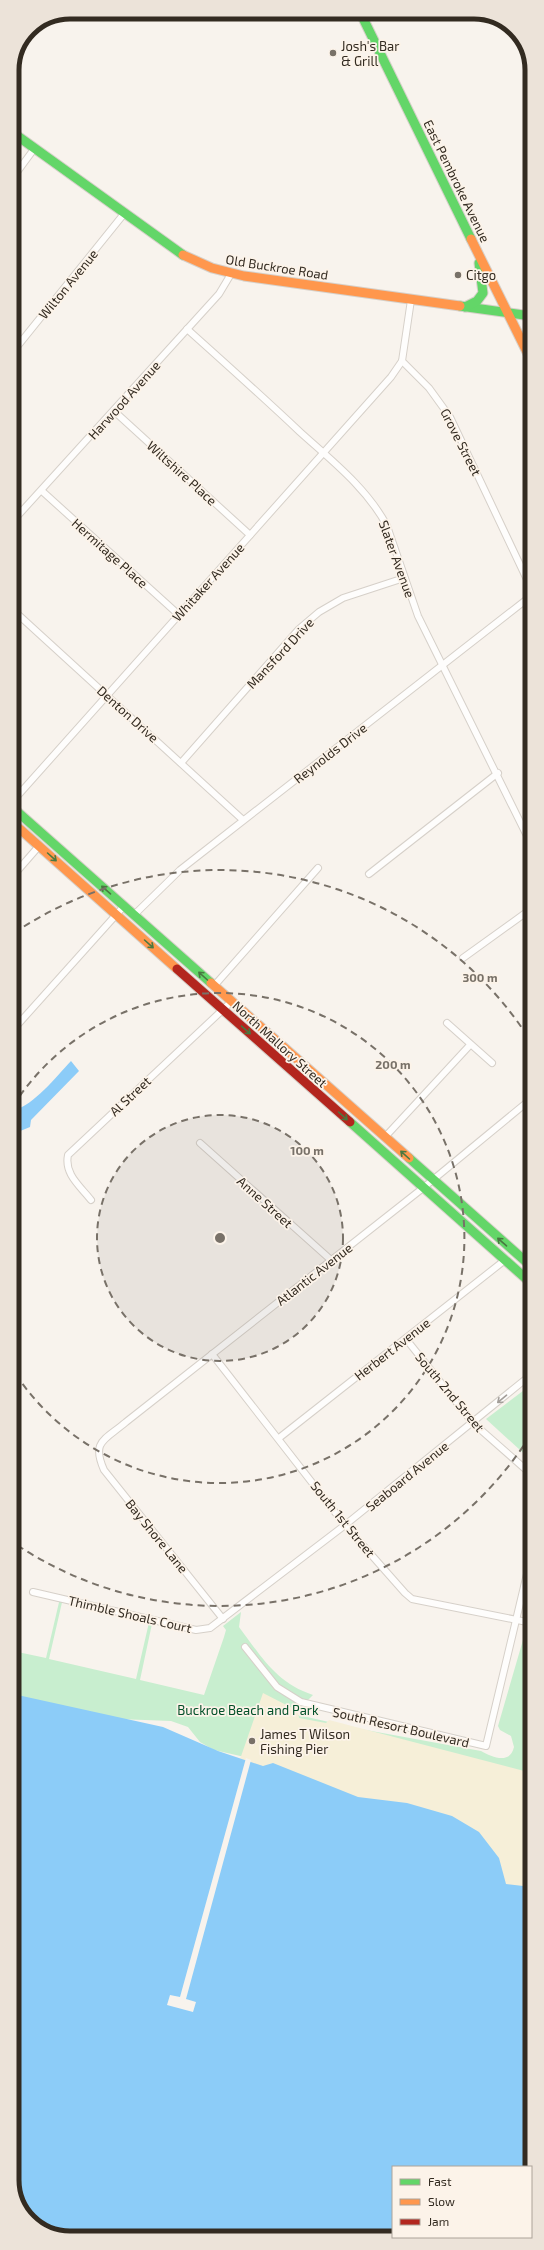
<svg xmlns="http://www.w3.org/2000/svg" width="544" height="2250" viewBox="0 0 544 2250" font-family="'Exo 2',sans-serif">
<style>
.green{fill:#c8eecf}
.sand{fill:#f6efd8}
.water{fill:#8cccf8}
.pier{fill:#f8f3ed}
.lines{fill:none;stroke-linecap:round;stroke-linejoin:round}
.street-casing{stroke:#d6d0c9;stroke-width:8}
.fast-casing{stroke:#d6d0c9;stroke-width:11}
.slow-casing{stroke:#d6d0c9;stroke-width:11}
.jam-casing{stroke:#d6d0c9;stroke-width:11}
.street{stroke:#fefdfc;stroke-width:6}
.fast{stroke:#63d668;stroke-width:9}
.slow{stroke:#ff974d;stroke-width:9}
.jam{stroke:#b3261e;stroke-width:9}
.oneway{stroke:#497841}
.oneway2{stroke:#a39e99}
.ring{fill:none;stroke:#787168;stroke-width:2;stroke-dasharray:7 5}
.poi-dot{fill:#787168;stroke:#fcf3e9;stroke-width:1.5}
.labels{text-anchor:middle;stroke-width:3.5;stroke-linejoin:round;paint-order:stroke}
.poi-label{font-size:13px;fill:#332b21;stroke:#fcf3e9;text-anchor:start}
.street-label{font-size:13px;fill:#332b21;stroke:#fcf3e9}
.park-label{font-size:13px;fill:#025029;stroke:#fcf3e9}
.rim{fill:none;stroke:#332b21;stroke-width:5}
.centre{fill:#787168;stroke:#fcf3e9;stroke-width:2}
.ring-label{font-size:12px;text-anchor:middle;font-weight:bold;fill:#787168;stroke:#fcf3e9;stroke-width:3.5;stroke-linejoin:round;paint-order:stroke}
</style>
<rect width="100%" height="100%" fill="#f8f3ed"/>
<!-- green -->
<g class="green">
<polygon points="532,1384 532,1461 486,1419"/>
<path d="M60,1598H63L49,1659L136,1679L150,1618L153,1619L140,1680L204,1695L224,1637L226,1630L223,1626L241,1612L239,1627C261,1656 276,1683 313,1695L294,1714L355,1728L481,1751C492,1757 510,1765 514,1747L511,1736L500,1730L498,1726L532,1609V1851L249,1758L214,1750L200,1742L188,1727L171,1721L13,1715V1651L46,1658Z"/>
</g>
<!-- sand -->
<polygon class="sand" points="263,1693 298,1711 299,1718 326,1723 329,1720 532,1773 532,1930 230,1788"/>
<!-- water -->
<g class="water">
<path d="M71,1061L79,1071L31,1120L30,1127L13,1134V1111C35,1104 55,1078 71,1061Z"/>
<polygon points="13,1694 163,1727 218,1751 263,1766 273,1763 358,1797 407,1803 452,1816 479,1832 499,1858 506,1884 532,1887 531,2183 531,2167 393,2167 393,2237 456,2237 66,2238 31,2224 13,2191"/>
</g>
<!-- pier -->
<polygon class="pier" points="246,1758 251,1760 186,1999 196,2002 193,2012 167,2005 170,1995 180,1997"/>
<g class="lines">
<defs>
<g id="street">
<polyline points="12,179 34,149"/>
<polyline points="411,300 402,361 429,388 450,417 531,588"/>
<path d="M187,329C225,363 263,397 300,432C331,460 367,488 387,526L418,616L531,844"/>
<polyline points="12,353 123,215"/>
<polyline points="114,411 250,535"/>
<polyline points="42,491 179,615"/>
<polyline points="12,522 219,294 231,274"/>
<polyline points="12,609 243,820"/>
<polyline points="181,763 299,629 319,612 343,598 404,578"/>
<polyline points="12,802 391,377 402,361"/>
<polyline points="369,874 498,773"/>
<polyline points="12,877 39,846"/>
<polyline points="134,915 180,870 531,596"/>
<polyline points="463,958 531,909"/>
<polyline points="214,986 318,868"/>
<polyline points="447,1023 492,1063"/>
<polyline points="12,1031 124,906"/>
<polyline points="385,1137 470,1045"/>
<polyline points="200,1143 331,1260"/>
<path d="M91,1200C80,1186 64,1174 68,1155L231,1002"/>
<polyline points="406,1339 473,1423 532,1475"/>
<polyline points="212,1354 345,1525 405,1593 412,1599 532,1623"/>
<polyline points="279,1438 505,1260"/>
<polyline points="33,1592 196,1630 210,1628 345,1525 532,1374"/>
<path d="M223,1619L104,1470C91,1441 105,1440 126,1422L423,1188L531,1099"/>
<polyline points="245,1647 277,1687 301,1702 486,1746 532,1553"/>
</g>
<g id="fast">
<polyline points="360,12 471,239"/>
<polyline points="12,132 183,255"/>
<polyline points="460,306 531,316"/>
<polyline points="465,307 477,301 483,293 479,263"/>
<polyline points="12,807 211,983"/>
<polyline points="350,1122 532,1284"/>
<polyline points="409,1158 532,1267"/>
</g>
<g id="slow">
<polyline points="471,239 531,360"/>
<polyline points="183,255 212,268 244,276 460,306"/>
<polyline points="12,822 177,969"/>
<polyline points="211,983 409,1158"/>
</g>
<polyline id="jam" points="177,969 350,1122"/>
</defs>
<!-- street casing -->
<use href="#street" class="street-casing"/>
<!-- fast casing -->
<use href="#fast" class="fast-casing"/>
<!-- slow casing -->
<use href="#slow" class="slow-casing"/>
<!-- jam casing -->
<use href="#jam" class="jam-casing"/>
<!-- street -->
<use href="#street" class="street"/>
<!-- fast -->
<use href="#fast" class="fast"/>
<!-- slow -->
<use href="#slow" class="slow"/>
<!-- jam -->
<use href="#jam" class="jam"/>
</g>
<!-- one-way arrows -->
<defs><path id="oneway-shaft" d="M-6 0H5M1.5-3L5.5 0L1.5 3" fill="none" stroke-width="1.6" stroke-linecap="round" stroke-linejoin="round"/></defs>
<g class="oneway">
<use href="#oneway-shaft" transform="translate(52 857) rotate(42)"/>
<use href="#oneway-shaft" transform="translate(106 890) rotate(-139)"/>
<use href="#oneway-shaft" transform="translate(149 944) rotate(42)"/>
<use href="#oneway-shaft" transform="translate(203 976) rotate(-138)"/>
<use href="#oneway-shaft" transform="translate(246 1030) rotate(41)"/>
<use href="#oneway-shaft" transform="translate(343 1116) rotate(42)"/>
<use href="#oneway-shaft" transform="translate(405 1155) rotate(-138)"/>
<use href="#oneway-shaft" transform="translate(502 1242) rotate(-139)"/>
</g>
<use class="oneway2" href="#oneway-shaft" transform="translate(502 1399) rotate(140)"/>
<!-- distance rings -->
<circle cx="220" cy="1238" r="123" fill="#787168" fill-opacity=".12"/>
<g class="ring">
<circle cx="220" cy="1238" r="123"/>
<path d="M13 1106A245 245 0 1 1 13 1370"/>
<path d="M530 1436A368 368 0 0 1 14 1543M14 933A368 368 0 0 1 530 1040"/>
</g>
<!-- markers -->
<g class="poi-dot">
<circle cx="333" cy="53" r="4"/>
<circle cx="458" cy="275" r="4"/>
<circle cx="252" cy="1741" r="4"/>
</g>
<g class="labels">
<!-- poi labels -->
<g class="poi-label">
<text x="341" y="51">Josh's Bar<tspan x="341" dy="15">&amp; Grill</tspan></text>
<text x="466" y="280">Citgo</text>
<text x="260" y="1739">James T Wilson<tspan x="260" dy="15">Fishing Pier</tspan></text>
</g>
<!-- street labels -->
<g class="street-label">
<text transform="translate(457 181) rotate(64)" y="5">East Pembroke Avenue</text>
<text transform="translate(277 267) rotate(9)" y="5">Old Buckroe Road</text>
<text transform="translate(68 284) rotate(-51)" y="5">Wilton Avenue</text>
<text transform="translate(124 400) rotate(-48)" y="5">Harwood Avenue</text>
<text transform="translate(461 442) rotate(63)" y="5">Grove Street</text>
<text transform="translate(182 473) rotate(42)" y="5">Wiltshire Place</text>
<text transform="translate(110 553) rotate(42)" y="5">Hermitage Place</text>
<text transform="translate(397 559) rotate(70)" y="5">Slater Avenue</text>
<text transform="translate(208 582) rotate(-48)" y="5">Whitaker Avenue</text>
<text transform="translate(280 653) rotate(-47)" y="5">Mansford Drive</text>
<text transform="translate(128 714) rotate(42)" y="5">Denton Drive</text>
<text transform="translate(330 753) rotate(-38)" y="5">Reynolds Drive</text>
<text transform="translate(280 1044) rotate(42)" y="5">North Mallory Street</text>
<text transform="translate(130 1096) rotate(-43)" y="5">Al Street</text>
<text transform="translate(265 1202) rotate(42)" y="5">Anne Street</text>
<text transform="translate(314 1274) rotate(-38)" y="5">Atlantic Avenue</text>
<text transform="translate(392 1349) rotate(-38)" y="5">Herbert Avenue</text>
<text transform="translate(450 1392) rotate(50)" y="5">South 2nd Street</text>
<text transform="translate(407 1476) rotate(-39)" y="5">Seaboard Avenue</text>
<text transform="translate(343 1519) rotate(51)" y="5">South 1st Street</text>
<text transform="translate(157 1536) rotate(51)" y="5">Bay Shore Lane</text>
<text transform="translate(130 1614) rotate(13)" y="5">Thimble Shoals Court</text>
<text transform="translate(401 1727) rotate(13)" y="5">South Resort Boulevard</text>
</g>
<!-- park labels -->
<g class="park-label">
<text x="248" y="1715">Buckroe Beach and Park</text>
</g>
</g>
<!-- crop -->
<path d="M0 0H544V2250H0ZM70 19H474A51 51 0 0 1 525 70V2180A51 51 0 0 1 474 2231H70A51 51 0 0 1 19 2180V70A51 51 0 0 1 70 19Z" fill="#ece3d9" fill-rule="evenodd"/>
<path class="rim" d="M70 19H474A51 51 0 0 1 525 70V2180A51 51 0 0 1 474 2231H70A51 51 0 0 1 19 2180V70A51 51 0 0 1 70 19Z"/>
<circle cx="220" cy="1238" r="6" class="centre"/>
<g class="ring-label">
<text x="480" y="982">300 m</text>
<text x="393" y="1069">200 m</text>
<text x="307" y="1155">100 m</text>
</g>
<!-- legend -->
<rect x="392" y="2166" width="140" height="72" fill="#fcf3e9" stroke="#aca399"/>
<rect x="400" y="2179" width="20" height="6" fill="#63d668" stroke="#aca399"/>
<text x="428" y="2186" font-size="12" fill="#332b21">Fast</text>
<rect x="400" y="2199" width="20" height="6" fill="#ff974d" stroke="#aca399"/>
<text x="428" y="2206" font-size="12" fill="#332b21">Slow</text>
<rect x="400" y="2219" width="20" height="6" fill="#b3261e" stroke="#aca399"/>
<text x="428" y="2226" font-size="12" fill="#332b21">Jam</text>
</svg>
